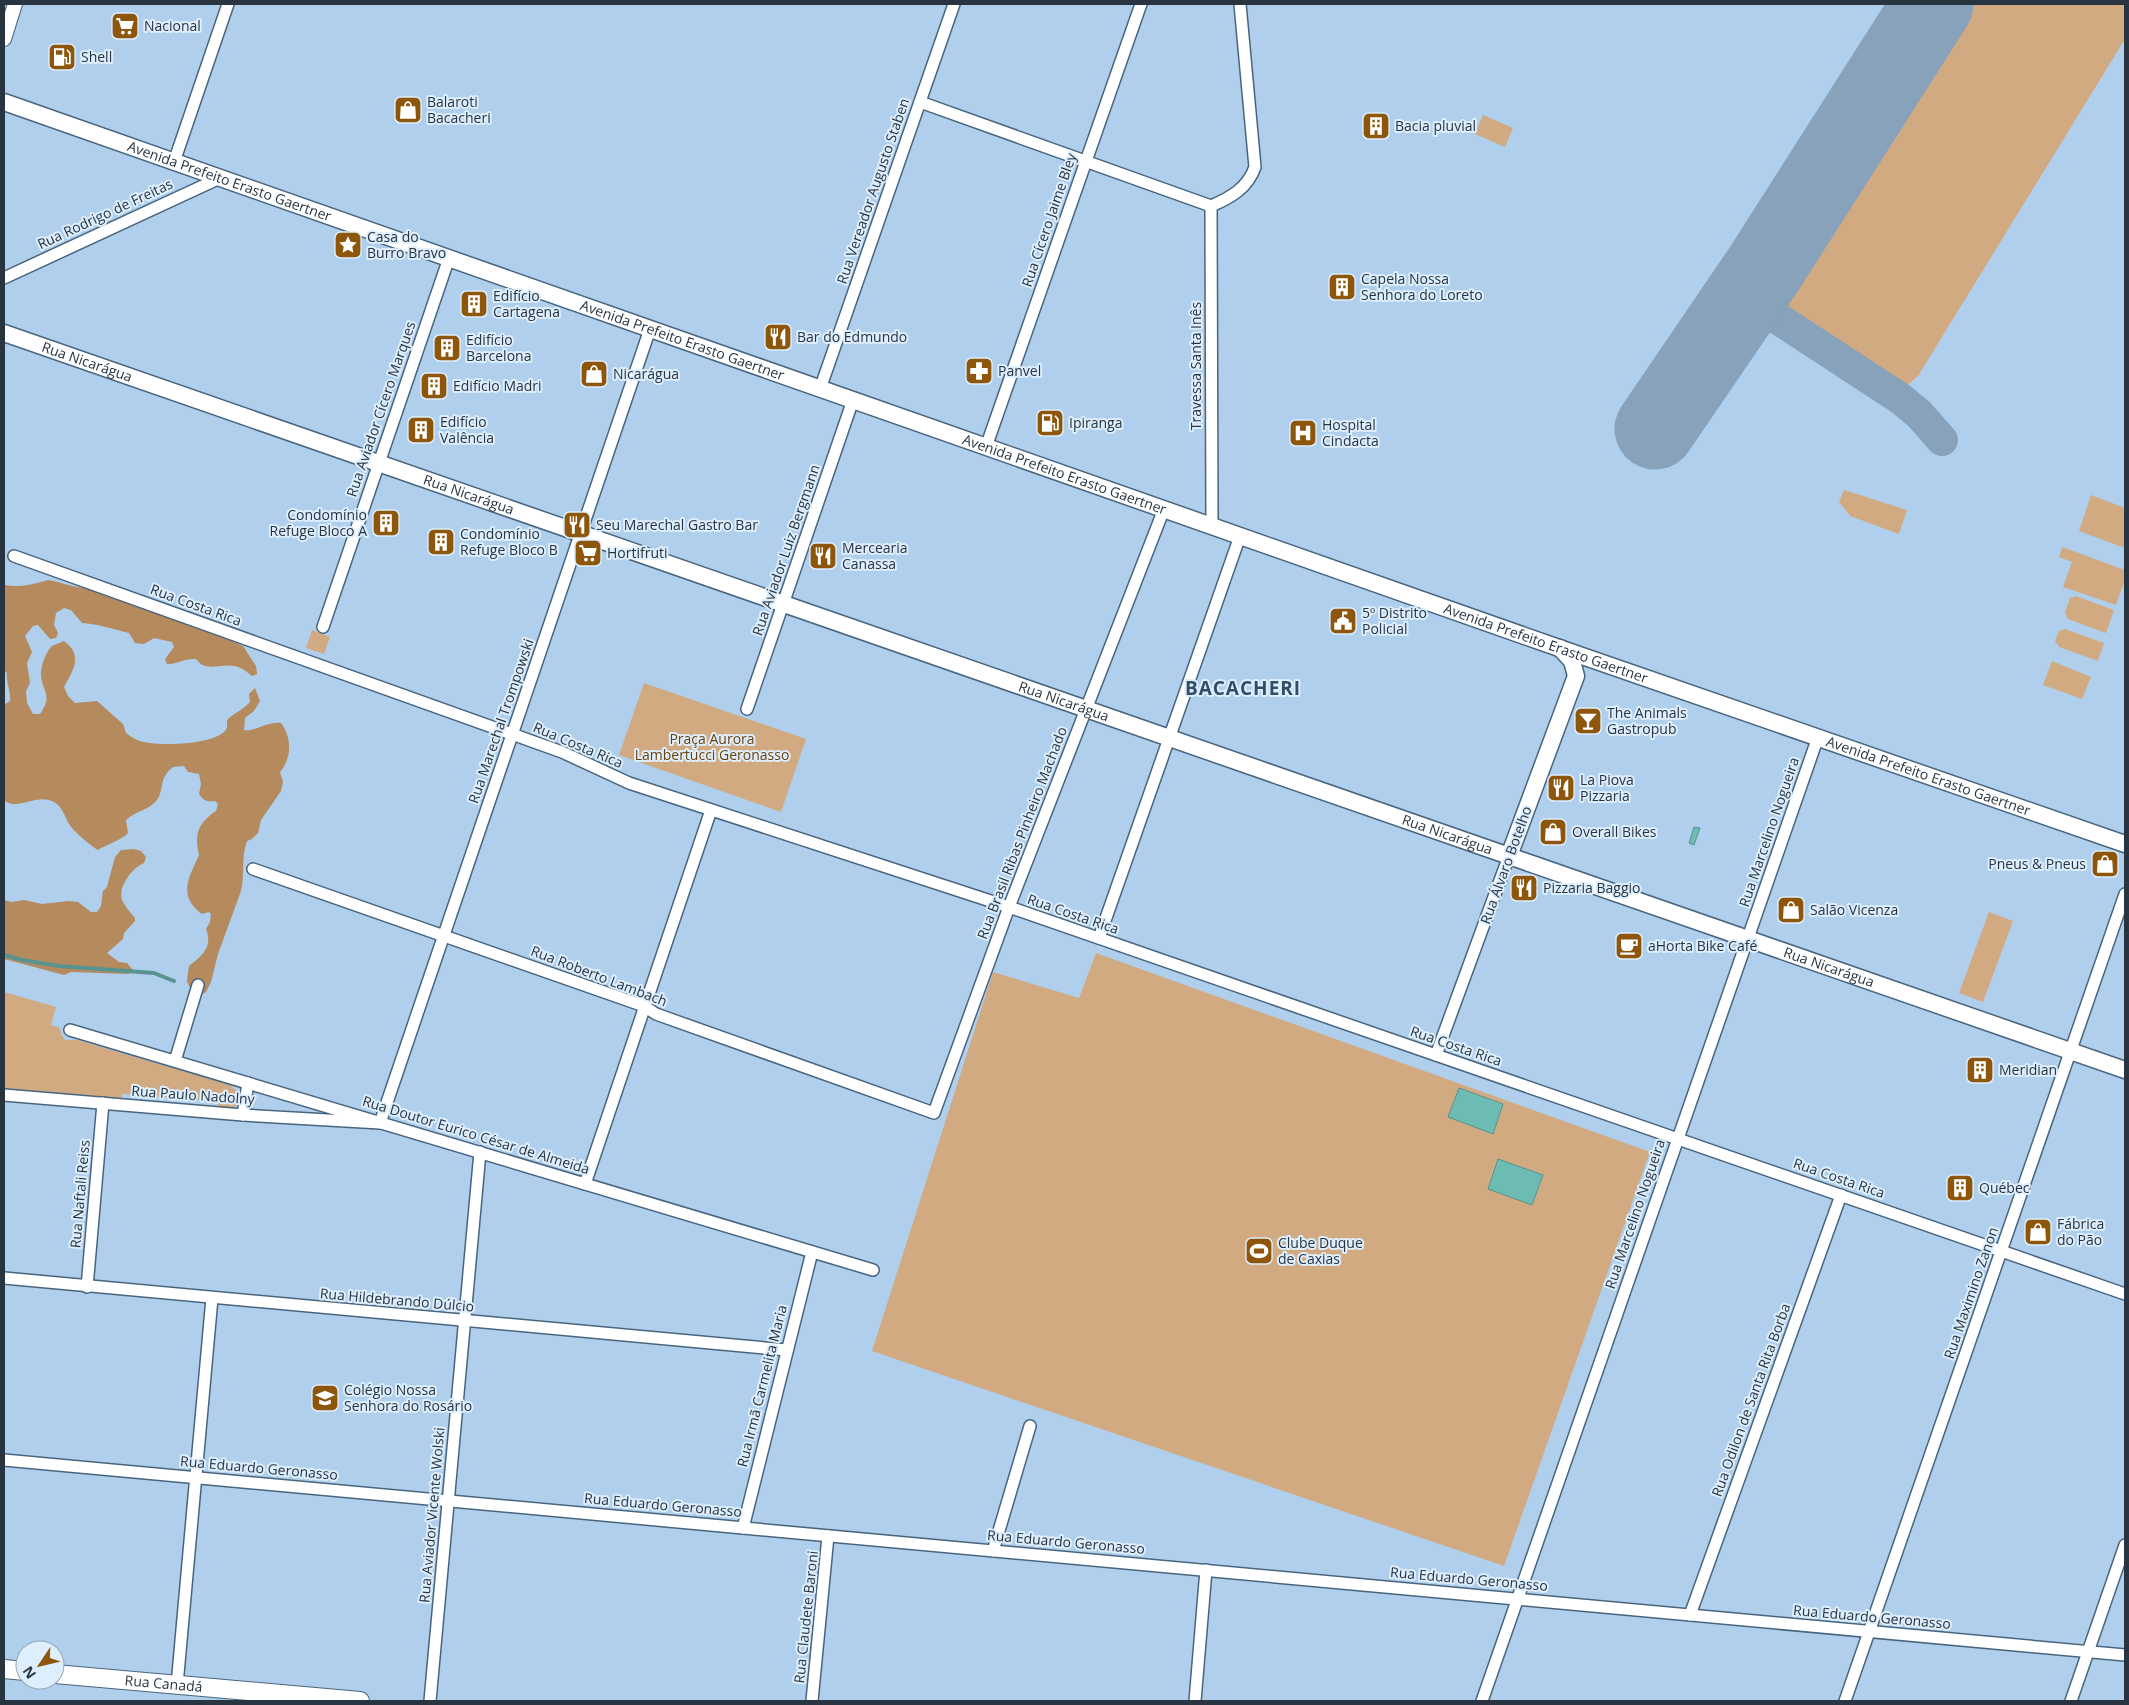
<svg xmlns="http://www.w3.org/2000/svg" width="2129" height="1705" viewBox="0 0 2129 1705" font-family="'Open Sans',sans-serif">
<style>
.green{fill:#d2aa82}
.forest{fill:#b58a5d}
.water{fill:#6cbcb3;stroke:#589390}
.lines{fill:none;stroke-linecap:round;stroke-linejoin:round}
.stream{stroke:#589390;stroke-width:4}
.taxiway{stroke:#87a2ba;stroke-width:32}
.runway{stroke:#87a2ba;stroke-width:81}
.minor-casing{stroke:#48657f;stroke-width:14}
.tertiary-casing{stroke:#48657f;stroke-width:16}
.secondary-casing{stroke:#48657f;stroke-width:19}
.primary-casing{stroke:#48657f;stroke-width:20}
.minor{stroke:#fff;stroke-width:11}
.tertiary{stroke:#fff;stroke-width:14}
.secondary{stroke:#fff;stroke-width:16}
.primary{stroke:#fff;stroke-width:18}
.labels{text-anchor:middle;stroke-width:4;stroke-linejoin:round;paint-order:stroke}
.poi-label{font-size:14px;fill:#283440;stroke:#ddeefd;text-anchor:start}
.street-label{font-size:14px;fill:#283440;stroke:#ddeefd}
.park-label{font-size:14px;fill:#6d420a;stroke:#ddeefd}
.district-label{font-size:19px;font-weight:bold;letter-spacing:1px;fill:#324e67;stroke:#ddeefd}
</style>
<rect width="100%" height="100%" fill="#afcfed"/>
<!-- green -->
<g class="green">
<polygon points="1964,4 2125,4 2125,39 1918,376 1904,388 1778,312 1772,299"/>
<polygon points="1483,115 1513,128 1505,147 1475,134"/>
<polygon points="1844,490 1907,510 1899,534 1850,516 1839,502"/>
<polygon points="2091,495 2125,508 2125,548 2079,531"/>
<polygon points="2062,547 2125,570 2125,582 2124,582 2116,605 2063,587 2072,562 2059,557"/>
<polygon points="2076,596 2114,610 2106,633 2068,619 2065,612 2070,598"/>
<polygon points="2065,629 2104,643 2098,661 2059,647 2055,641 2059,631"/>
<polygon points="312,630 330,637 324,654 306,648"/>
<polygon points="2052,661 2091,677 2082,699 2043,685"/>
<polygon points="644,683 806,739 781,812 619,755"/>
<polygon points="1989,912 2013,921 1983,1002 1959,993"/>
<polygon points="1096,953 1650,1152 1504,1566 872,1351 993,972 1079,998"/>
<polygon points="4,992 56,1007 51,1025 60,1028 61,1034 65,1040 77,1040 230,1085 239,1093 240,1103 231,1110 218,1110 218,1101 122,1094 121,1102 4,1092"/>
</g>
<!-- forest -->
<g class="forest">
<path d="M48,580C61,582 74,588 87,588L154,613L194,624L243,646L256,666L257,674L252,676C247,672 241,667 234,666C220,663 206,673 196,659C185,658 178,664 167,664L165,659L174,647L172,642L154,638L144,644L135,643L129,633C113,629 98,624 82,623L71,610L64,608L56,613L54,625L58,633L56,638L50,639L38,625L33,626L25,636L32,652L27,663L30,683L26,691L27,703L33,714H40C53,696 43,692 41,676C40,668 46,651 52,646C55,644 61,643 64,641C83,655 74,669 64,687L68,696L75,703L97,701L123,724L126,733C131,737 138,741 144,742C161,746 212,745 225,731C228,728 227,724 227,720C234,713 243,710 250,702L249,694L255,688L260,701L254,711L245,718L244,730C255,732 267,721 281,723C292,738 292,758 280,772L283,782L281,791L261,820L258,833L252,839L247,841C241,856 245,875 241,891L218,954L211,982L206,992L199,996L192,993L187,981L189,966C203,955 213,947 206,929L210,922L211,914L209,912L202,914C177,895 189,878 199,855C194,834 198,823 216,811L218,804L215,801C207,802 204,801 199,794L201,784L199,774L188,772L184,766L173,767C158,779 165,788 157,800C150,810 135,811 126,820L128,833C123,839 106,845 98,850C91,846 73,831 69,824C65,817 62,806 54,802C40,795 28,804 15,804C12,805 7,802 4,801V705L10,701C11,691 6,683 7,673L4,670V582L5,585C20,588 34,584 48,580Z"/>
<path d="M134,849L141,851L146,857L144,863C132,868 116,888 123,902C126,908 131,913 135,918V921L124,933L123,939L107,953L119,962L127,963L133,970L132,973L127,974L71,972L64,975L4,959V900L11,902L24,900L42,904L69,901L78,902L91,912H97L101,906L103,891L107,887L115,857L121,850Z"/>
</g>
<!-- water -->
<g class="water">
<polygon points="1694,827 1700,828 1694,845 1689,843"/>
<polygon points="1459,1088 1503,1104 1493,1134 1448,1117"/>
<polygon points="1498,1159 1543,1175 1532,1205 1488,1189"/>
</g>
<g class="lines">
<!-- stream -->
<polyline class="stream" points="4,955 22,960 59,966 154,973 174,981"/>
<!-- taxiway -->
<path class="taxiway" d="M1764,269C1760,291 1763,301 1777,318L1901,399L1919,414L1942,440"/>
<!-- runway -->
<polyline class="runway" points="1655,429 1764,269 1933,4"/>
<defs>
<g id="minor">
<polyline points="920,102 1211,206"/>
<polyline points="174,162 228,4"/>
<polyline points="1211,206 1212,526"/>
<path d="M1211,206C1230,198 1248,188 1255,167L1240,4"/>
<polyline points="4,278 220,178"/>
<polyline points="820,389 954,4"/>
<polyline points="986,447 1141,4"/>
<polyline points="14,556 562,752 629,783 1009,907 2125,1294"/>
<polyline points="323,627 449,258"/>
<polyline points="747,709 853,400"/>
<polyline points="253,869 644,1006 656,1014 934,1113 1009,907 1164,509"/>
<polyline points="1099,938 1240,536"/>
<polyline points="70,1030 873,1270"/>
<polyline points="1436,1055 1509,856"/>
<polyline points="175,1061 198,985"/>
<polyline points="4,1095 243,1115 380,1123 650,329"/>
<polyline points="243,1115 248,1083"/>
<polyline points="585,1184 711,810"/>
<polyline points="4,1278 787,1350"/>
<polyline points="87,1287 103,1103"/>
<polyline points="4,1460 2125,1655"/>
<polyline points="743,1528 812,1252"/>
<polyline points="993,1551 1030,1426"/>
<polyline points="1690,1615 1841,1195"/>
<polyline points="177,1685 212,1298"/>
<polyline points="430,1701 480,1152"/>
<polyline points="812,1701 828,1536"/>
<polyline points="1195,1701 1206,1570"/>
<polyline points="1482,1701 1818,737"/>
<polyline points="1845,1701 2125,894"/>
<polyline points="2071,1701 2125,1545"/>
</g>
<polyline id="tertiary" points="4,39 15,4"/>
<g id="secondary">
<path id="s1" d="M4,102L1559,648L2125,844"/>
<path id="s2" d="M4,333L2125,1070"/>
<polyline points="1509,856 1576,676 1572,661 1560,648"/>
</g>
<g id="primary">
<polyline points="4,1669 25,1671"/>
<path id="s3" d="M55,1674L360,1701"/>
</g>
</defs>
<!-- minor casing -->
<use href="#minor" class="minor-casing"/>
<!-- tertiary casing -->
<use href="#tertiary" class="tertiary-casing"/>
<!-- secondary casing -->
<use href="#secondary" class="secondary-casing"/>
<!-- primary casing -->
<use href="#primary" class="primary-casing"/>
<!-- minor -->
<use href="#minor" class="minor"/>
<!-- tertiary -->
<use href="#tertiary" class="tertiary"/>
<!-- secondary -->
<use href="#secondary" class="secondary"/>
<!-- primary -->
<use href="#primary" class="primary"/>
</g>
<!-- icons -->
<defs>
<symbol id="supermarket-square" viewBox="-11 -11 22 22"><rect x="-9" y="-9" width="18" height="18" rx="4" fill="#8d560b" stroke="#ddeefd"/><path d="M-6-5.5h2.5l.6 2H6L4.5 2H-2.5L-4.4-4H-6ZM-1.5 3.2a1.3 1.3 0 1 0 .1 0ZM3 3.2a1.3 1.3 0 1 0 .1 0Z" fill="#fff"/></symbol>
<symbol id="fuel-square" viewBox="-11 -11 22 22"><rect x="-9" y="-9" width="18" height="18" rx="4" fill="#8d560b" stroke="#ddeefd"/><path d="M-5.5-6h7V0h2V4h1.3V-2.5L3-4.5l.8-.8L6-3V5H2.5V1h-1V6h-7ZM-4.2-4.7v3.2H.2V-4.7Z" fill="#fff"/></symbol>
<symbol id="shop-square" viewBox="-11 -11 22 22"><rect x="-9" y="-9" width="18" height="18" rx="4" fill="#8d560b" stroke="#ddeefd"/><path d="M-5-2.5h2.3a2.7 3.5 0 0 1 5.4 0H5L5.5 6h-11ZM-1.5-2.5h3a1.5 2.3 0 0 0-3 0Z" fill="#fff"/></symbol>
<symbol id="building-square" viewBox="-11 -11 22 22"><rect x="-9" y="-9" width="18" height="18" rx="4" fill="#8d560b" stroke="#ddeefd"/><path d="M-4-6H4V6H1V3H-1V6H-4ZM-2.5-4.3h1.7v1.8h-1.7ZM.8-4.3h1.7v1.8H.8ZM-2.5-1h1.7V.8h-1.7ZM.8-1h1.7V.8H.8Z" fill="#fff"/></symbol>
<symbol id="sight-square" viewBox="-11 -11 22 22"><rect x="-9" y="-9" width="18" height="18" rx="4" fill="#8d560b" stroke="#ddeefd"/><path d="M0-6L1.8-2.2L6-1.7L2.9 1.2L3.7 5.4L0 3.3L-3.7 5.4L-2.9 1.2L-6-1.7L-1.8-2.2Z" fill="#fff"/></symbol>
<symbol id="restaurant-square" viewBox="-11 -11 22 22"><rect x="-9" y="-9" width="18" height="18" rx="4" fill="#8d560b" stroke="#ddeefd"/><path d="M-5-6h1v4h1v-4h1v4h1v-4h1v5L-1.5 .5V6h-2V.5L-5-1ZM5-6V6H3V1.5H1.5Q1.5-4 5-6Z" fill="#fff"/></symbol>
<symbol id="pharmacy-square" viewBox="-11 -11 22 22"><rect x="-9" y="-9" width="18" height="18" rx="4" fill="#8d560b" stroke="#ddeefd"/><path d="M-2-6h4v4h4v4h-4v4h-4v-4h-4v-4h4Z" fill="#fff"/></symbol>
<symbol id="hospital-square" viewBox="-11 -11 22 22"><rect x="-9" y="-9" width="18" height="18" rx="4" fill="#8d560b" stroke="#ddeefd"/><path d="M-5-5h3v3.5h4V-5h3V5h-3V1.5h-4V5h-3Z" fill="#fff"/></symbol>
<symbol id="civic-square" viewBox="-11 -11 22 22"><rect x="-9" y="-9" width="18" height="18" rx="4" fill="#8d560b" stroke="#ddeefd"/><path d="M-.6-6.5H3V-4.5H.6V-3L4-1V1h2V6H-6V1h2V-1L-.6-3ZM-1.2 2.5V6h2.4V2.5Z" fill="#fff"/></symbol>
<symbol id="bar-square" viewBox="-11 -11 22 22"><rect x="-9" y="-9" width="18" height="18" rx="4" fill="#8d560b" stroke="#ddeefd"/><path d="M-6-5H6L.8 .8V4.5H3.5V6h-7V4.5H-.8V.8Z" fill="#fff"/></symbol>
<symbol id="cafe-square" viewBox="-11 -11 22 22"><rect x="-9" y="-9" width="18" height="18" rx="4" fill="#8d560b" stroke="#ddeefd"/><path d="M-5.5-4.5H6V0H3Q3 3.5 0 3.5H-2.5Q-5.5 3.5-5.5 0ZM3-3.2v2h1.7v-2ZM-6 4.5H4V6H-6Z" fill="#fff"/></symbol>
<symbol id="stadium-square" viewBox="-11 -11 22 22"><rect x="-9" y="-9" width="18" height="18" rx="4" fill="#8d560b" stroke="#ddeefd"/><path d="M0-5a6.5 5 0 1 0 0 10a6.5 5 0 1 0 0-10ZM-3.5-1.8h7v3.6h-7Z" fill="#fff"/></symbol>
<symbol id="school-square" viewBox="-11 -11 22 22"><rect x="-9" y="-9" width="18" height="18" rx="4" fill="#8d560b" stroke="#ddeefd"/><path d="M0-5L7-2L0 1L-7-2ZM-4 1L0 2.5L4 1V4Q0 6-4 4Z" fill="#fff"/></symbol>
</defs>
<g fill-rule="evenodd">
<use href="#supermarket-square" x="109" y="10" width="32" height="32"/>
<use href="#fuel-square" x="46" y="41" width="32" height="32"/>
<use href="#shop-square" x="392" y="94" width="32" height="32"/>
<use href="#building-square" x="1360" y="110" width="32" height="32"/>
<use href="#sight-square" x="332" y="229" width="32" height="32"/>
<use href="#building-square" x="1326" y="271" width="32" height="32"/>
<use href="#building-square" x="458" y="288" width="32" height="32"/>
<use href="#restaurant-square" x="762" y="321" width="32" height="32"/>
<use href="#building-square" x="431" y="332" width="32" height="32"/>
<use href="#pharmacy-square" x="963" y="355" width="32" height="32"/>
<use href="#shop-square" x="578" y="358" width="32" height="32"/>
<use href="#building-square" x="418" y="370" width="32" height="32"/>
<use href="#fuel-square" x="1034" y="407" width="32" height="32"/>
<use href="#building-square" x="405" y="414" width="32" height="32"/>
<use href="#hospital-square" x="1287" y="417" width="32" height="32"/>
<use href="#building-square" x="370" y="507" width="32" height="32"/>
<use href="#restaurant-square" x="561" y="509" width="32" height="32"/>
<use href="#building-square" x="425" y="526" width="32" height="32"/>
<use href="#supermarket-square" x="572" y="537" width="32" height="32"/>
<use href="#restaurant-square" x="807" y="540" width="32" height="32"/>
<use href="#civic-square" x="1327" y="605" width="32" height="32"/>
<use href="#bar-square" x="1572" y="705" width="32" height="32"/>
<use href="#restaurant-square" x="1545" y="772" width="32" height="32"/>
<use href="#shop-square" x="1537" y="816" width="32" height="32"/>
<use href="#shop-square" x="2089" y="848" width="32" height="32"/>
<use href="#restaurant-square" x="1508" y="872" width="32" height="32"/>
<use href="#shop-square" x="1775" y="894" width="32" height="32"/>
<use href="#cafe-square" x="1613" y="930" width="32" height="32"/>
<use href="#building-square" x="1964" y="1054" width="32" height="32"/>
<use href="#building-square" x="1944" y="1172" width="32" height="32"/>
<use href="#shop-square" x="2022" y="1216" width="32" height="32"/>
<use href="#stadium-square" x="1243" y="1235" width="32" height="32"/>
<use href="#school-square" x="309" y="1382" width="32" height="32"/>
</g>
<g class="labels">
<!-- poi labels -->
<g class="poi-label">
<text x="144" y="31">Nacional</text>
<text x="81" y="62">Shell</text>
<text x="427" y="107">Balaroti<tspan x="427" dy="16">Bacacheri</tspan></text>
<text x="1395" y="131">Bacia pluvial</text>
<text x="367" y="242">Casa do<tspan x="367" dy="16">Burro Bravo</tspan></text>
<text x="1361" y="284">Capela Nossa<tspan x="1361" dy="16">Senhora do Loreto</tspan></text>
<text x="493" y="301">Edifício<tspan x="493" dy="16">Cartagena</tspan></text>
<text x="797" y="342">Bar do Edmundo</text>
<text x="466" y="345">Edifício<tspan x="466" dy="16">Barcelona</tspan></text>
<text x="998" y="376">Panvel</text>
<text x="613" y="379">Nicarágua</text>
<text x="453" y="391">Edifício Madri</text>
<text x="440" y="427">Edifício<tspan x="440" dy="16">Valência</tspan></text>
<text x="1069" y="428">Ipiranga</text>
<text x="1322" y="430">Hospital<tspan x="1322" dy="16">Cindacta</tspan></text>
<text x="367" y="520" text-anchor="end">Condomínio<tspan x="367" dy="16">Refuge Bloco A</tspan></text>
<text x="596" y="530">Seu Marechal Gastro Bar</text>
<text x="460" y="539">Condomínio<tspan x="460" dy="16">Refuge Bloco B</tspan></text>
<text x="842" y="553">Mercearia<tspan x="842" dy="16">Canassa</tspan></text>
<text x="607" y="558">Hortifruti</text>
<text x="1362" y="618">5º Distrito<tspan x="1362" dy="16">Policial</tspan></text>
<text x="1607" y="718">The Animals<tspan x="1607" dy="16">Gastropub</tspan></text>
<text x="1580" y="785">La Piova<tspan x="1580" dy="16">Pizzaria</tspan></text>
<text x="1572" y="837">Overall Bikes</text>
<text x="2086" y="869" text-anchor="end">Pneus &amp; Pneus</text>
<text x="1543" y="893">Pizzaria Baggio</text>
<text x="1810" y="915">Salão Vicenza</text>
<text x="1648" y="951">aHorta Bike Café</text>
<text x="1999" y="1075">Meridian</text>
<text x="1979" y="1193">Québec</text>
<text x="2057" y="1229">Fábrica<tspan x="2057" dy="16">do Pão</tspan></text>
<text x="1278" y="1248">Clube Duque<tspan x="1278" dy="16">de Caxias</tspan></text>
<text x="344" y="1395">Colégio Nossa<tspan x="344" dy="16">Senhora do Rosário</tspan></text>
</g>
<!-- street labels -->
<g class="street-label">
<text dy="5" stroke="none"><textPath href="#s1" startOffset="239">Avenida Prefeito Erasto Gaertner</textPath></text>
<text transform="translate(873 191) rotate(-71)" y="5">Rua Vereador Augusto Staben</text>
<text transform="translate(105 214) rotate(-25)" y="5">Rua Rodrigo de Freitas</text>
<text transform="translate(1049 220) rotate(-71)" y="5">Rua Cícero Jaime Bley</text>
<text dy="5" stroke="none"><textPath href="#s1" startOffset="719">Avenida Prefeito Erasto Gaertner</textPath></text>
<text dy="5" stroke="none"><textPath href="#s2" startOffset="88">Rua Nicarágua</textPath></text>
<text transform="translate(1196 366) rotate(-90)" y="5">Travessa Santa Inês</text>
<text transform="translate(381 409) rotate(-71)" y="5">Rua Aviador Cícero Marques</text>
<text dy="5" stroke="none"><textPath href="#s1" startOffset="1124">Avenida Prefeito Erasto Gaertner</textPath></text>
<text dy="5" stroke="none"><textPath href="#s2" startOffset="492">Rua Nicarágua</textPath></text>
<text transform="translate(786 550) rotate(-71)" y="5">Rua Aviador Luiz Bergmann</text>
<text transform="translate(196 605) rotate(20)" y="5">Rua Costa Rica</text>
<text dy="5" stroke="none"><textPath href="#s1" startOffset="1634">Avenida Prefeito Erasto Gaertner</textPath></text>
<text dy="5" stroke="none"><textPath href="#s2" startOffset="1122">Rua Nicarágua</textPath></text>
<text transform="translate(501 721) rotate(-71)" y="5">Rua Marechal Trompowski</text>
<text transform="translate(578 745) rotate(23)" y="5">Rua Costa Rica</text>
<text dy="5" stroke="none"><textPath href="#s1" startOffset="2039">Avenida Prefeito Erasto Gaertner</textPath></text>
<text transform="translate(1769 832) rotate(-71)" y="5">Rua Marcelino Nogueira</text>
<text transform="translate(1022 833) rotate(-69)" y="5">Rua Brasil Ribas Pinheiro Machado</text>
<text dy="5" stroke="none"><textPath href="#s2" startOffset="1528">Rua Nicarágua</textPath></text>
<text transform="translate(1506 865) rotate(-70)" y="5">Rua Álvaro Botelho</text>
<text transform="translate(1073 914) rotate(19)" y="5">Rua Costa Rica</text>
<text dy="5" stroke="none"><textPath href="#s2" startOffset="1932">Rua Nicarágua</textPath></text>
<text transform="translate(599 976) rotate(21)" y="5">Rua Roberto Lambach</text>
<text transform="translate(1456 1046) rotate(19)" y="5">Rua Costa Rica</text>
<text transform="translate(193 1095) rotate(4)" y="5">Rua Paulo Nadolny</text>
<text transform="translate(476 1135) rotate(17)" y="5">Rua Doutor Eurico César de Almeida</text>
<text transform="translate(1839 1178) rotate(19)" y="5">Rua Costa Rica</text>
<text transform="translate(80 1194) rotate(-85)" y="5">Rua Naftali Reiss</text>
<text transform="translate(1635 1214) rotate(-71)" y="5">Rua Marcelino Nogueira</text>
<text transform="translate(1971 1293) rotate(-71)" y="5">Rua Maximino Zanon</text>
<text transform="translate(397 1300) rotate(5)" y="5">Rua Hildebrando Dúlcio</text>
<text transform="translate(762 1386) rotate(-76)" y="5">Rua Irmã Carmelita Maria</text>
<text transform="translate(1751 1400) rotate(-70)" y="5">Rua Odilon de Santa Rita Borba</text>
<text transform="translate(259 1468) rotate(5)" y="5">Rua Eduardo Geronasso</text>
<text transform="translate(663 1505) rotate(5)" y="5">Rua Eduardo Geronasso</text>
<text transform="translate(432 1515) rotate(-85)" y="5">Rua Aviador Vicente Wolski</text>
<text transform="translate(1066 1542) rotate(5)" y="5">Rua Eduardo Geronasso</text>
<text transform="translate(1469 1579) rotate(5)" y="5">Rua Eduardo Geronasso</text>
<text transform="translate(806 1617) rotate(-84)" y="5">Rua Claudete Baroni</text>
<text transform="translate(1872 1617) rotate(5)" y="5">Rua Eduardo Geronasso</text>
<text dy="5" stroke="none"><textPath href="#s3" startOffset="109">Rua Canadá</textPath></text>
</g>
<!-- park labels -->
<g class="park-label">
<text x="712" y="744">Praça Aurora<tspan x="712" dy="16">Lambertucci Geronasso</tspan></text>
</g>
<!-- district labels -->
<g class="district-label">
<text x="1243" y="695">BACACHERI</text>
</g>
</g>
<!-- border -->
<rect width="2129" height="1705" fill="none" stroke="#283440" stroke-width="10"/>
<!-- north arrow -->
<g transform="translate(40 1665) rotate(235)"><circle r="24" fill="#ddeefd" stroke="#95a4b1"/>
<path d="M0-4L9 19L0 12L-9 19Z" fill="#8d560b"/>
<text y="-8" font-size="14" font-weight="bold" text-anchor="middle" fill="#283440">N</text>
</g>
</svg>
